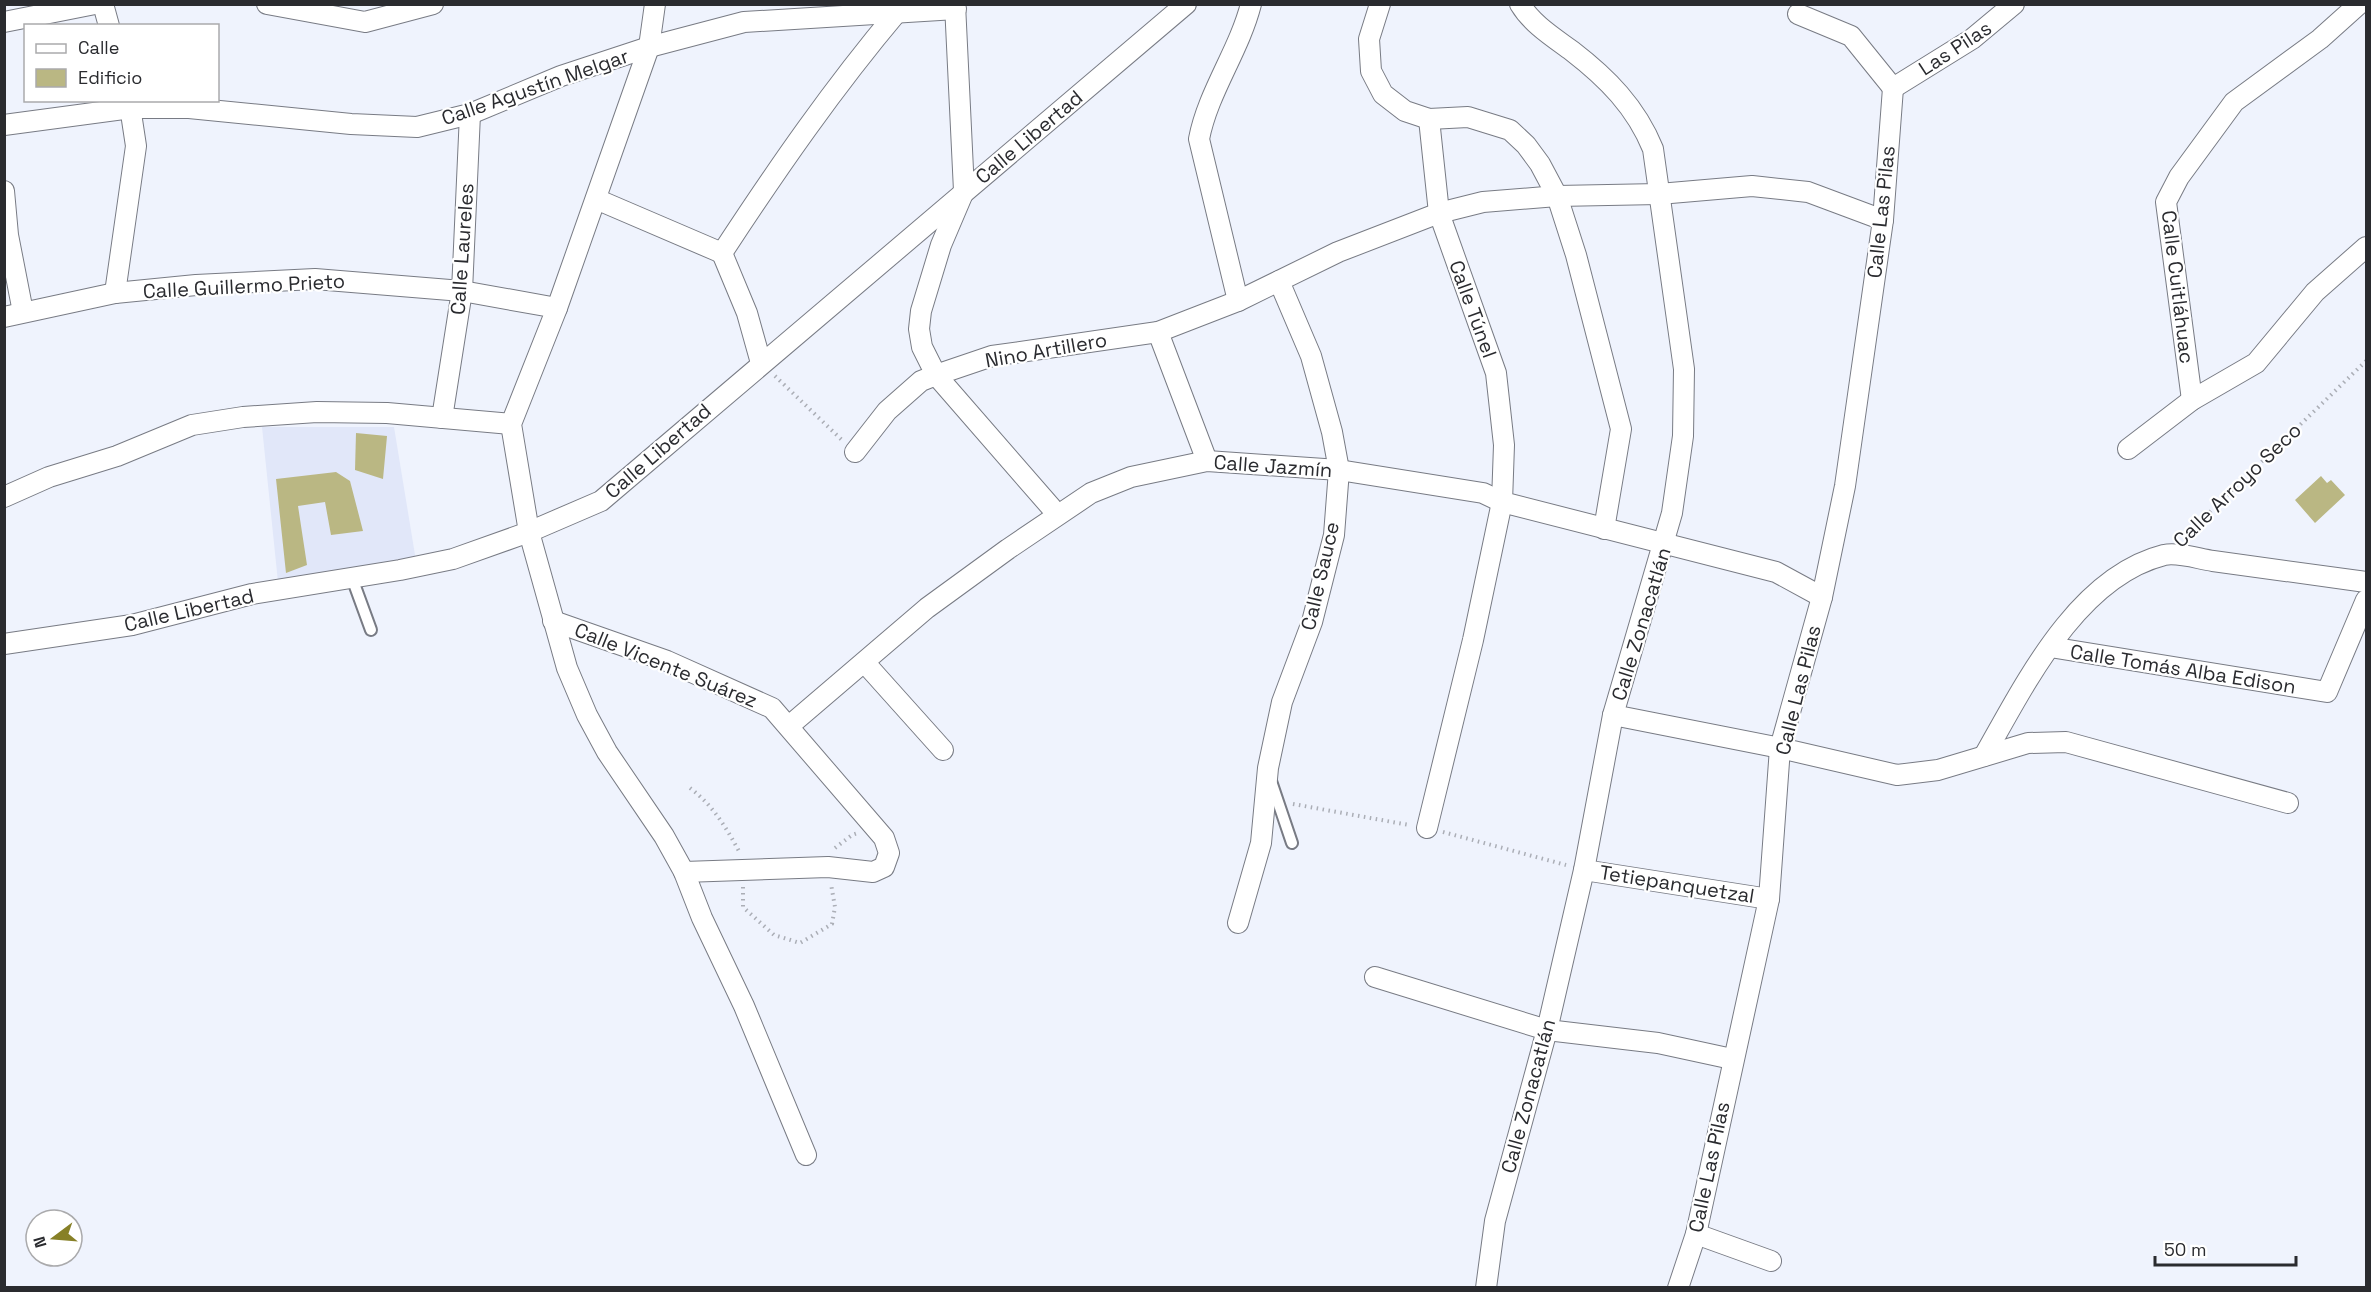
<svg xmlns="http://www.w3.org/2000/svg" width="2371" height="1292" viewBox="0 0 2371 1292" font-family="'Space Grotesk',sans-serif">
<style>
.built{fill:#e1e7f9}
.building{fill:#bab783}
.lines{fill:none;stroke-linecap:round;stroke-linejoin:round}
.service-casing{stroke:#787b84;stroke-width:14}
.minor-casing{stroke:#787b84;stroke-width:22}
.path{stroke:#abaeb6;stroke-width:4;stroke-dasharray:1.5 4.5;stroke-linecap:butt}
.service{stroke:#fff;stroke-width:10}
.minor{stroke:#fff;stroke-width:20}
.labels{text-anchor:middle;stroke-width:4.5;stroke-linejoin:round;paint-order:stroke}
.street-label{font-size:20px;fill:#2a2b2f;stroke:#fff}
</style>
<rect width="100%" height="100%" fill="#eff3fd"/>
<!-- built -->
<polygon class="built" points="262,427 394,427 417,567 278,582"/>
<!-- building -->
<g class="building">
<polygon points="356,433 387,436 383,479 355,470"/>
<polygon points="336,472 350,481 363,531 331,535 325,502 298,506 307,565 286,573 276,479"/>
<polygon points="2321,476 2327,483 2331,480 2345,495 2315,523 2295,500"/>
</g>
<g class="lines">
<defs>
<g id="service">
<polyline points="352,578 371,630"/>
<polyline points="1271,781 1292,843"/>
</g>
<g id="minor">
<polyline points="103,4 109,26"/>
<polyline points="267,4 365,22 433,4"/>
<polyline points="655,4 649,47 557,308 511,424 529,532 567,668 587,715 607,752 664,836 684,872 702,918 744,1006 806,1155"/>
<polyline points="955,4 964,191 941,245 921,311 919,329 922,347 936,375 1057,514"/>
<polyline points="1380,4 1369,39 1371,71 1383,94 1405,111 1429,119 1468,117 1510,130 1526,145 1540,164 1557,196 1576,255 1621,429 1604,529"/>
<polyline points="1798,14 1851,36 1893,88"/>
<polyline points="4,22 95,4"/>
<polyline points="1893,88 1972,39 2014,4"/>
<polyline points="4,125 131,108 189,108 351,124 417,127 470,114 561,76 649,47 744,22 956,9"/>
<polyline points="4,191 8,235 23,312"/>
<polyline points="596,199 722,253"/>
<path d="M722,253C777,169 833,88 898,11"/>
<polyline points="722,253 747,313 761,363"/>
<polyline points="115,293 136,146 129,100"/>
<path d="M1238,301L1199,139C1208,92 1239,51 1251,4"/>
<polyline points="4,317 115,293 196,285 315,279 462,291 557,308"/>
<polyline points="1158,332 1207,461"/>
<polyline points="2192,400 2166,202 2179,177 2234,102 2320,39 2359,4"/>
<polyline points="442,418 462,291 470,114"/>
<polyline points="2128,449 2192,400 2256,363 2315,292 2366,247"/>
<polyline points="855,452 887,411 921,381 936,375 992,356 1158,332 1238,301 1338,252 1439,213 1483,202 1557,196 1659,194 1752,186 1808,192 1883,220"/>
<polyline points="4,497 49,477 117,456 192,425 243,417 317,412 387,413 511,424"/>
<polyline points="553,621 667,661 772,708 884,838 889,853 884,867 873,872 828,867 684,872"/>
<polyline points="4,644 132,625 252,594 400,570 453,559 529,532 601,501 1186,4"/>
<polyline points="2050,647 2327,692 2366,600"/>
<polyline points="865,663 943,750"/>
<polyline points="1613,715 1780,748 1897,775 1938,770 2028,743 2066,742 2288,803"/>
<polyline points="789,726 927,608 1008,549 1091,493 1131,477 1207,461 1339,470 1483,493 1502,502 1776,572 1822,597"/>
<path d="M1984,756C2025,684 2077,577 2164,555C2178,552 2199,559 2213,561C2264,568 2315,575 2366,582"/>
<polyline points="1427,828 1473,640 1502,502 1504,445 1496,373 1439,213 1429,119"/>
<polyline points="1584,870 1769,899"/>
<polyline points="1238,923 1261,843 1268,768 1282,702 1312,622 1334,535 1339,470 1332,432 1311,356 1279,281"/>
<polyline points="1375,977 1547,1030 1658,1043 1732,1059"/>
<polyline points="1696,1234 1771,1261"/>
<path d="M1486,1288L1495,1221L1547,1030L1584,870L1613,715L1672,513L1683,436L1684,369L1653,149C1636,107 1607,78 1572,51C1553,37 1532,24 1520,4"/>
<polyline points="1678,1288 1696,1234 1769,899 1780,748 1822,597 1845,486 1883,220 1893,88"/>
</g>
</defs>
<!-- service casing -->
<use href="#service" class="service-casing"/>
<!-- minor casing -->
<use href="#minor" class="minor-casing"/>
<!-- path -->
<g class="path">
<polyline points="775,376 843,441"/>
<polyline points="2184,537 2366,361"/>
<path d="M690,788C713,805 727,829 740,853"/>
<polyline points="1293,804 1409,825"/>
<polyline points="1443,832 1566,865"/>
<polyline points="835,848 852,835 858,833"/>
<polyline points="743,887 743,907 774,935 800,943 832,924 835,907 831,884"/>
</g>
<!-- service -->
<use href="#service" class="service"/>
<!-- minor -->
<use href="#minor" class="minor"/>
</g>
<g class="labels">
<!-- street labels -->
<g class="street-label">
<text transform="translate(1955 48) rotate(-33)" y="7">Las Pilas</text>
<text transform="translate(535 87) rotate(-19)" y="7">Calle Agustín Melgar</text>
<text transform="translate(1029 137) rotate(-40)" y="7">Calle Libertad</text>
<text transform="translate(1881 212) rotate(-84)" y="7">Calle Las Pilas</text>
<text transform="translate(462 249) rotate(-86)" y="7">Calle Laureles</text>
<text transform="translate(244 286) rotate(-3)" y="7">Calle Guillermo Prieto</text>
<text transform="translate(2178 287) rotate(83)" y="7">Calle Cuitláhuac</text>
<text transform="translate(1473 309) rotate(70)" y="7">Calle Túnel</text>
<text transform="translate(1046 350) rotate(-10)" y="7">Nino Artillero</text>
<text transform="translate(658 451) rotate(-41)" y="7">Calle Libertad</text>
<text transform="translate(1273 466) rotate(4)" y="7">Calle Jazmín</text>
<text transform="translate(2237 485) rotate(-44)" y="7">Calle Arroyo Seco</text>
<text transform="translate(1320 576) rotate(-77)" y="7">Calle Sauce</text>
<text transform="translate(189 610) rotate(-13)" y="7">Calle Libertad</text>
<text transform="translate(1641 624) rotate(-73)" y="7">Calle Zonacatlán</text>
<text transform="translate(666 665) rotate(22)" y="7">Calle Vicente Suárez</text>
<text transform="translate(2183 669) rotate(9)" y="7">Calle Tomás Alba Edison</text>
<text transform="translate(1798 690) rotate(-76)" y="7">Calle Las Pilas</text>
<text transform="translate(1677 884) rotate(9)" y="7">Tetiepanquetzal</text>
<text transform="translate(1528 1096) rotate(-75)" y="7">Calle Zonacatlán</text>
<text transform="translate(1709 1167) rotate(-78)" y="7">Calle Las Pilas</text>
</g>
</g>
<!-- border -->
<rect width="2371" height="1292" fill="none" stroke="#2a2b2f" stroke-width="12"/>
<!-- legend -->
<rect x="24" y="24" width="195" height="78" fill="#ffffff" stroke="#aaaaac" stroke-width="1.5"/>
<rect x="36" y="44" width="30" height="9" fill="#ffffff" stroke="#aaaaac" stroke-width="1.5"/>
<text x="78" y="54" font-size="18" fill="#2a2b2f">Calle</text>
<rect x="36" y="69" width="30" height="18" fill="#bab783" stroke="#aaaaac" stroke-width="1.5"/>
<text x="78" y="84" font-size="18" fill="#2a2b2f">Edificio</text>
<!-- north arrow -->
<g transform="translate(54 1238) rotate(254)"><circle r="28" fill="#ffffff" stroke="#aaaaac" stroke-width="1.5"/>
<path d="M0-4.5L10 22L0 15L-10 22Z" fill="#878027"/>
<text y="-9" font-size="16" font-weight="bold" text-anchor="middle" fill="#2a2b2f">N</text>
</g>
<!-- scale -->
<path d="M2155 1256v9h141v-9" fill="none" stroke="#2a2b2f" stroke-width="3"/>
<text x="2164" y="1256" font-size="18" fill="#2a2b2f" stroke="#ffffff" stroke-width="4.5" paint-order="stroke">50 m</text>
</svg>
